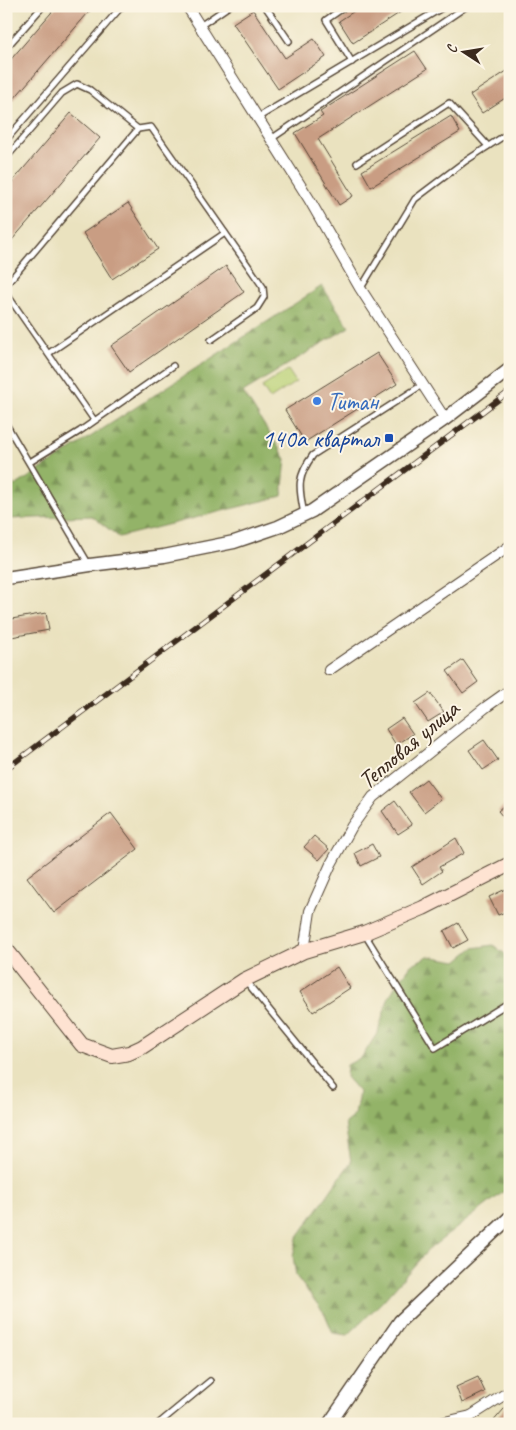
<svg xmlns="http://www.w3.org/2000/svg" width="516" height="1430" viewBox="0 0 516 1430" font-family="Caveat,sans-serif">
<style>
.forest{fill:url(#forest-firs);stroke:#676e42}
.pitch{fill:#bad176;stroke:#7a7e4a}
.building{fill:#c99d83}
.lines{fill:none;stroke-linecap:round;stroke-linejoin:round}
.service-casing{stroke:#554636;stroke-width:8}
.minor-casing{stroke:#554636;stroke-width:12}
.tertiary-casing{stroke:#554636;stroke-width:15}
.secondary-casing{stroke:#554636;stroke-width:16}
.service{stroke:#fff;stroke-width:5}
.minor{stroke:#fff;stroke-width:10}
.tertiary{stroke:#fff;stroke-width:12}
.secondary{stroke:#fee3d2;stroke-width:14}
.rail-casing{stroke:#3b2a1e;stroke-width:5.5}
.rail{stroke:#fcf5e5;stroke-width:4;stroke-dasharray:11;stroke-linecap:butt}
.shop-dot{fill:#3f7fe0;stroke:#fcf5e5;stroke-width:2}
.transit-dot{fill:#1a4fb4;stroke:#fcf5e5;stroke-width:2}
.labels{text-anchor:middle;stroke-width:4;stroke-linejoin:round;paint-order:stroke}
.shop-label{font-size:25px;fill:#366cbe;stroke:#fcf5e5;text-anchor:start}
.transit-label{font-size:25px;fill:#164399;stroke:#fcf5e5;text-anchor:end}
.street-label{font-size:25px;fill:#3b2a1e;stroke:#fcf5e5}
</style>
<defs>
<pattern id="forest-firs" width="22" height="20" patternUnits="userSpaceOnUse" patternTransform="scale(1.25)"><rect width="22" height="20" fill="#93b367"/><path d="M5 1l3.5 6h-7zM16 11l3.5 6h-7z" fill="#799254"/></pattern>
</defs>
<rect width="100%" height="100%" fill="#fcf5e5"/>
<filter id="ink" filterUnits="userSpaceOnUse"><feTurbulence type="fractalNoise" baseFrequency=".02" numOctaves="2"/><feDisplacementMap in="SourceGraphic" scale="10" xChannelSelector="R" yChannelSelector="G"/><feConvolveMatrix kernelMatrix="1 2 1 2 8 2 1 2 1" color-interpolation-filters="sRGB"/></filter>
<filter id="wash" filterUnits="userSpaceOnUse"><feTurbulence type="fractalNoise" baseFrequency=".0096" numOctaves="4" result="noise"/><feDisplacementMap in="SourceGraphic" scale="20" xChannelSelector="R" yChannelSelector="G"/><feGaussianBlur stdDeviation="1.12" result="paint"/><feColorMatrix in="noise" values="0 0 0 0 0 0 0 0 0 0 0 0 0 0 0 0 0 1.4 0 .05"/><feComposite in="paint" operator="in"/></filter>
<g filter="url(#wash)">
<rect width="100%" height="100%" fill="#eae2bf"/>
<!-- forest -->
<g class="forest">
<polygon points="322,286 349,327 243,392 286,459 282,496 119,537 92,516 6,519 6,475 15,486"/>
<polygon points="493,945 508,956 510,969 510,1187 428,1250 382,1302 348,1335 333,1333 325,1314 296,1276 293,1256 297,1238 351,1162 345,1123 355,1115 359,1092 346,1077 347,1065 362,1057 378,1032 389,996 411,965 428,956 457,961 473,948"/>
</g>
<!-- pitch -->
<polygon class="pitch" points="288,370 296,382 270,399 262,387"/>
<g id="blocks">
<!-- building -->
<g class="building">
<polygon points="57,6 94,6 6,108 6,65"/>
<polygon points="362,6 410,6 353,43 339,21"/>
<polygon points="253,10 285,58 314,39 326,57 278,89 233,23"/>
<polygon points="415,51 427,69 318,139 353,196 339,205 295,133 323,116 320,112"/>
<polygon points="510,69 510,95 482,113 470,95"/>
<polygon points="71,113 100,138 6,247 6,189"/>
<polygon points="451,116 460,132 371,187 362,171"/>
<polygon points="128,203 158,249 112,279 83,233"/>
<polygon points="226,266 244,292 129,372 111,346"/>
<polygon points="377,353 397,384 305,442 285,410"/>
<polygon points="46,613 49,630 6,638 6,620"/>
<polygon points="463,660 478,682 463,693 447,671"/>
<polygon points="430,693 444,712 428,722 415,703"/>
<polygon points="402,718 413,734 396,745 386,729"/>
<polygon points="484,740 498,760 483,770 469,750"/>
<polygon points="426,779 441,799 424,812 409,792"/>
<polygon points="395,801 412,825 398,834 382,811"/>
<polygon points="510,801 510,825 498,811"/>
<polygon points="111,813 138,849 54,913 27,877"/>
<polygon points="314,836 329,849 319,860 304,847"/>
<polygon points="456,838 464,853 439,867 442,871 423,884 412,867"/>
<polygon points="372,844 379,857 361,866 355,853"/>
<polygon points="510,887 510,910 498,915 489,897"/>
<polygon points="458,923 468,940 453,948 444,931"/>
<polygon points="337,967 350,988 313,1012 300,992"/>
<polygon points="478,1377 485,1392 462,1403 456,1387"/>
<polygon points="510,1402 510,1424 491,1424"/>
</g>
</g>
</g>
<g filter="url(#ink)">
<use href="#blocks" fill-opacity="0" stroke="#554636" stroke-width="1"/>
<g class="lines">
<defs>
<g id="service">
<polyline points="265,6 289,41"/>
<polyline points="346,6 326,20 352,62"/>
<polyline points="200,26 229,6"/>
<polyline points="6,48 43,6"/>
<polyline points="257,118 445,6"/>
<polyline points="271,139 467,6"/>
<polyline points="6,140 122,6"/>
<polyline points="6,158 62,93 77,84 90,90 138,129"/>
<polyline points="357,163 449,103 488,146"/>
<polyline points="6,285 138,129 151,127 263,287 264,297 257,308 211,340"/>
<polyline points="361,288 415,199 464,162 510,132"/>
<polyline points="6,293 94,420"/>
<polyline points="49,353 225,233"/>
<polyline points="6,424 88,563"/>
<polyline points="30,462 80,431 173,366"/>
<path d="M304,514C299,488 296,478 313,455L422,385"/>
<polyline points="364,933 435,1048 510,1002"/>
<polyline points="245,980 333,1088"/>
<polyline points="158,1424 210,1381"/>
</g>
<g id="minor">
<polyline points="187,6 309,199 360,288 445,419"/>
<polyline points="329,670 510,546"/>
<polyline points="304,951 310,911 331,864 352,826 373,797 486,707 510,690"/>
<polyline points="436,1424 471,1416"/>
<polyline points="464,1424 471,1416 510,1391"/>
</g>
<g id="tertiary">
<polyline points="6,578 90,565 164,556 234,542 278,527 312,511 445,419 510,369"/>
<polyline points="329,1424 400,1321 510,1217"/>
</g>
<polyline id="secondary" points="6,949 82,1045 112,1056 129,1053 142,1047 244,980 304,951 364,933 423,908 510,864"/>
</defs>
<!-- service casing -->
<use href="#service" class="service-casing"/>
<!-- minor casing -->
<use href="#minor" class="minor-casing"/>
<!-- tertiary casing -->
<use href="#tertiary" class="tertiary-casing"/>
<!-- secondary casing -->
<use href="#secondary" class="secondary-casing"/>
<!-- service -->
<use href="#service" class="service"/>
<!-- minor -->
<use href="#minor" class="minor"/>
<!-- tertiary -->
<use href="#tertiary" class="tertiary"/>
<!-- secondary -->
<use href="#secondary" class="secondary"/>
<defs>
<polyline id="rail" points="6,769 510,391"/>
</defs>
<!-- rail casing -->
<use href="#rail" class="rail-casing"/>
<!-- rail -->
<use href="#rail" class="rail"/>
</g>
</g>
<!-- markers -->
<circle class="shop-dot" cx="317" cy="401" r="5"/>
<rect class="transit-dot" x="384" y="433" width="10" height="10" rx="2.5"/>
<g class="labels">
<!-- shop labels -->
<g class="shop-label">
<text x="327" y="410">Титан</text>
</g>
<!-- transit labels -->
<g class="transit-label">
<text x="379" y="447">140а квартал</text>
</g>
<!-- street labels -->
<g class="street-label">
<text transform="translate(408 744) rotate(-40)" y="9">Тепловая улица</text>
</g>
</g>
<!-- margin -->
<rect width="516" height="1430" fill="none" stroke="#fcf5e5" stroke-width="25"/>
<!-- north arrow -->
<g transform="translate(464 52) rotate(282)" stroke="#fcf5e5" stroke-width="4" paint-order="stroke">
<path d="M0-4L9 19L0 12L-9 19Z" fill="#3b2a1e"/>
<text y="-8" font-size="14" font-weight="bold" text-anchor="middle" fill="#3b2a1e">С</text>
</g>
</svg>
